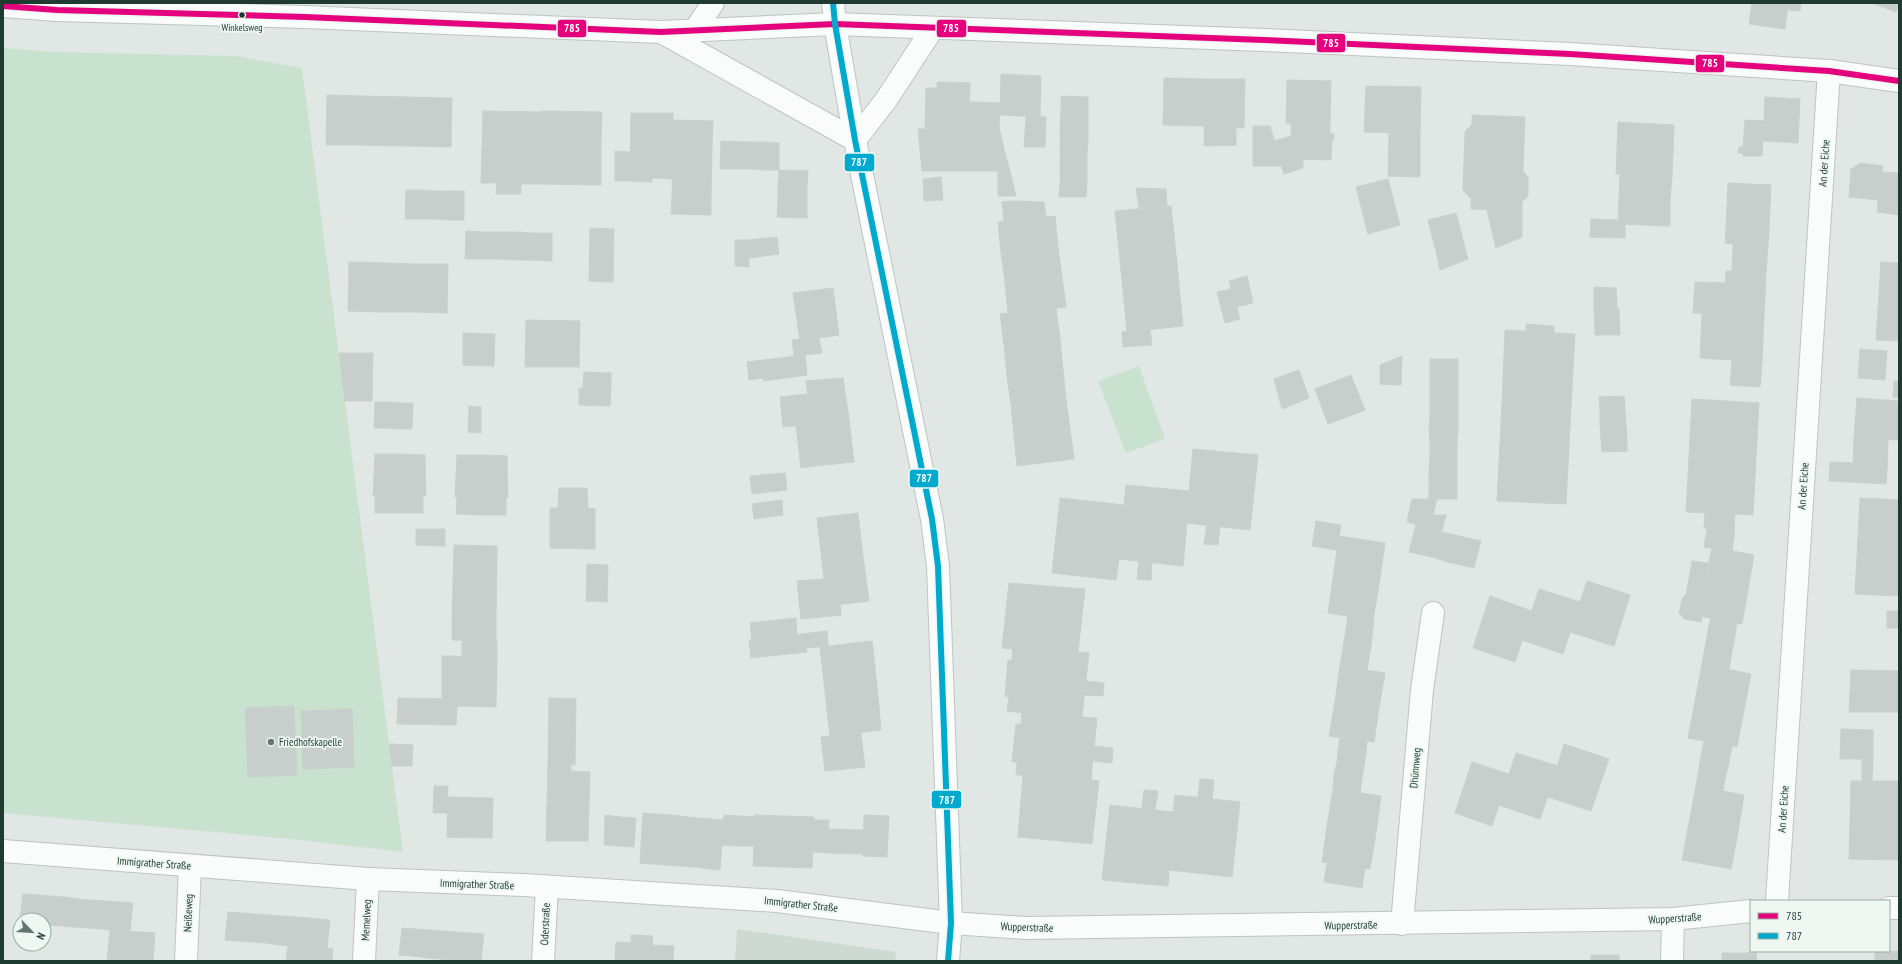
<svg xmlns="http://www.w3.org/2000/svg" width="1902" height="964" viewBox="0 0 1902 964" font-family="'PT Sans Narrow',sans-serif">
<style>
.built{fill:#ced9d4}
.green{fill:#c9e2cf}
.building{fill:#c8cecb;stroke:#cad0cd}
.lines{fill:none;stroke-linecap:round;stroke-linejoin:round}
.street-casing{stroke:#bec4c1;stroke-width:24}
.secondary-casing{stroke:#bdc5c1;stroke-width:24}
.street{stroke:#fafbfb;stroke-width:22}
.secondary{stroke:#fafbfb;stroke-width:22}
.bus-1-casing{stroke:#eef7f2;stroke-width:9}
.bus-2-casing{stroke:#eef7f2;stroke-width:9}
.bus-1{stroke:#e5007d;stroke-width:6}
.bus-2{stroke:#00a9ce;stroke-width:6}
.bus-dot{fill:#1f3b31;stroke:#eef7f2;stroke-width:1.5}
.poi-dot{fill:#637770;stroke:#eef7f2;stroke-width:1.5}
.labels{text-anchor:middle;stroke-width:3.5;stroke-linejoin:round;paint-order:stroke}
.bus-label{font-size:10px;fill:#1f3b31;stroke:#eef7f2}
.street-label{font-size:11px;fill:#1f3b31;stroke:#eef7f2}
.poi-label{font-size:11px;fill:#1f3b31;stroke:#eef7f2;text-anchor:start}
.line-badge{stroke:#eef7f2;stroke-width:1.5}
.badge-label{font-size:11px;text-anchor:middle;font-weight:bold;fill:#fff}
</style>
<rect width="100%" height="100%" fill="#e1e7e4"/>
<!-- built -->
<polygon class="built" points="737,929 896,952 895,961 735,961"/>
<!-- green -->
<g class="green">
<polygon points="3,48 53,52 235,56 302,68 403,852 291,839 3,813"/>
<polygon points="1139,366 1165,439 1126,453 1098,381"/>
</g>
<!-- building -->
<g class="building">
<polygon points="1752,3 1788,3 1785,29 1749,24"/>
<polygon points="1788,3 1801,3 1800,11 1788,10"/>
<polygon points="1872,3 1899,3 1899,4 1896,12"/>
<polygon points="1001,74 1041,76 1040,117 1000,115"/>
<polygon points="1164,78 1205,79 1204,126 1163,125"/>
<polygon points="1205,79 1245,79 1244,128 1236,128 1236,145 1204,146"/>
<polygon points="1287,80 1331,81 1330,124 1286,123"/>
<polygon points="937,82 970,83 969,130 972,131 971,152 946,152 946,129 925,129 926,88 937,88"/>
<polygon points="1366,86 1421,87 1420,133 1364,132"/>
<polygon points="327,95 361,96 360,145 326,145"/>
<polygon points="361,96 407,97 406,146 360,145"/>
<polygon points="1061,96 1088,97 1088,111 1061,111"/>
<polygon points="407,97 452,98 451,147 406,146"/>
<polygon points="1765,97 1800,99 1798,143 1763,141"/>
<polygon points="970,102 1000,103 999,131 969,130"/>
<polygon points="483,111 542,112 541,184 521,184 521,194 496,194 497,183 481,183"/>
<polygon points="542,111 602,112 601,142 541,141"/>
<polygon points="1061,111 1088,111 1088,126 1060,125"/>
<polygon points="631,113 673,113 672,179 652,178 652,182 630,181"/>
<polygon points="1472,115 1525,117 1523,171 1528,177 1528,196 1522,202 1522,210 1471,209 1471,199 1463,190 1465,132 1472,124"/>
<polygon points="1026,116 1046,117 1045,147 1024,147"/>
<polygon points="673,120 713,121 712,145 673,144"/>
<polygon points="1745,120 1764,121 1762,156 1743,156 1743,153 1738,153 1739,147 1743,147"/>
<polygon points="1618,122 1674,125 1673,152 1617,149"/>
<polygon points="1291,123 1330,124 1330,133 1334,134 1334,139 1332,139 1331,160 1297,159 1298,137 1291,136"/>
<polygon points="1060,125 1088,126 1088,140 1060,140"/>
<polygon points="1253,126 1270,126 1282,166 1253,166"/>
<polygon points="918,129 946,129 946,171 922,171"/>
<polygon points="972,131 1000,131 1005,153 971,152"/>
<polygon points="1389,132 1420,133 1420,177 1388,176"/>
<polygon points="1291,136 1298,137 1297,159 1303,159 1303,168 1284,174 1274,141"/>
<polygon points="1060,140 1088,140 1087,154 1060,154"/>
<polygon points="541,141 601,142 601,185 541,184"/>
<polygon points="721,141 751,142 751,169 720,169"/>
<polygon points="751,142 765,142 764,170 751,169"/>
<polygon points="765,142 779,143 779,170 764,170"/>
<polygon points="673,144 712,145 711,200 672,199"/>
<polygon points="1617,149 1673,152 1672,176 1616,174"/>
<polygon points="615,151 630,152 630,181 615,181"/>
<polygon points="946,152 979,152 978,171 946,171"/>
<polygon points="979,152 1005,153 1010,171 978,171"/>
<polygon points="1060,154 1087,154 1087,169 1060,168"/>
<polygon points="1860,163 1883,166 1878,200 1849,197 1851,169"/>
<polygon points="1060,168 1087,169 1087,183 1060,183"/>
<polygon points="779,170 808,171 807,186 778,186"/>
<polygon points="1010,171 1016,196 998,196 998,172"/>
<polygon points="1881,172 1899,173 1899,215 1877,212"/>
<polygon points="1620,174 1672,176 1670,201 1619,199"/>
<polygon points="941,177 943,200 924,201 923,179"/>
<polygon points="1388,179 1400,225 1368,234 1356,187"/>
<polygon points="1060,183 1087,183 1086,197 1059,197"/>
<polygon points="1728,183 1771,185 1769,231 1726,228"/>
<polygon points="778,186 807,186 807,202 778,201"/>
<polygon points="1136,188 1166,189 1167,206 1139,208"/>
<polygon points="406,190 421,190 420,219 405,219"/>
<polygon points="421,190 435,191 434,219 420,219"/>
<polygon points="435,191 449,191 449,220 434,219"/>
<rect x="449" y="191" width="15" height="29"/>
<polygon points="672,199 711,200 711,215 671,214"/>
<polygon points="1619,199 1670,201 1670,226 1618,224"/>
<polygon points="778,201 807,202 807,218 777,217"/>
<polygon points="1014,201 1016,220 1004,221 1002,202"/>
<polygon points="1014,201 1044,202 1046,217 1016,220"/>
<polygon points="1171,206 1174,234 1118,241 1115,211"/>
<polygon points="1487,210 1522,210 1522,237 1496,248"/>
<polygon points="1456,213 1460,228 1432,236 1428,220"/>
<polygon points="1055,216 1058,247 1001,253 998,222"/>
<polygon points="1591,219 1618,220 1618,224 1625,224 1625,238 1590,237"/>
<polygon points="590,228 614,229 613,282 589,281"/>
<polygon points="1460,228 1464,244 1436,251 1432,236"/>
<polygon points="1726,228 1769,231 1768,246 1725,243"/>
<polygon points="466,231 482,232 481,259 465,259"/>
<polygon points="482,232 499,232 498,259 481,259"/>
<polygon points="499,232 516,232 515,260 498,259"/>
<polygon points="516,232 532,233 532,260 515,260"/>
<polygon points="532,233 552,233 552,261 532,260"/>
<polygon points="1174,234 1177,264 1121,271 1118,241"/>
<polygon points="777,237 779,254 749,258 749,240"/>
<polygon points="735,240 749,240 749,267 735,266"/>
<polygon points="1464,244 1468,259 1440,270 1436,251"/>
<polygon points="1733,244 1768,246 1766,273 1732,271"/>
<polygon points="1058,247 1062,277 1005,283 1001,253"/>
<polygon points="349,262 382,263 382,312 348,311"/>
<polygon points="1881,262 1899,263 1899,341 1876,340"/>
<polygon points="382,263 416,264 415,312 382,312"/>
<polygon points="416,264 448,264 447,313 415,312"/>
<polygon points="1177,264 1180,295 1124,301 1121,271"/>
<polygon points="1726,271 1766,273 1764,316 1724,314"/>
<polygon points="1247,276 1253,303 1236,307 1229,281"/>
<polygon points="1062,277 1066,307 1008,313 1005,283"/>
<polygon points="1695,282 1725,283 1724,314 1693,313"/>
<polygon points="1594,287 1616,288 1617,308 1594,307"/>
<polygon points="833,288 839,335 800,341 793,293"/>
<polygon points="1232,289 1240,319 1225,323 1217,292"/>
<polygon points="1180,295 1183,326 1127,332 1124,301"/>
<polygon points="1594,307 1619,309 1620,335 1595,335"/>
<polygon points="1056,308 1060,339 1004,345 1000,314"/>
<polygon points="1702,313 1764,316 1762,362 1700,358"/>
<polygon points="526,320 580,321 579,367 525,367"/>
<polygon points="1526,324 1554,326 1554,333 1575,334 1571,407 1502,403 1505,330 1527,331"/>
<polygon points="1150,329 1152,345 1123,347 1122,332"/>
<polygon points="463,333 495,334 494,366 463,365"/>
<polygon points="819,338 822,353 794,356 792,340"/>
<polygon points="1060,339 1063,369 1007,375 1004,345"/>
<polygon points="1860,349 1887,351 1885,380 1858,378"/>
<polygon points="339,353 373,353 372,401 345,401"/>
<polygon points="805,355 807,375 764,381 763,378 749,380 747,362"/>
<polygon points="1402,356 1401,385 1380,384 1380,365"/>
<rect x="1430" y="359" width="28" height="14"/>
<polygon points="1732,360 1762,362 1760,387 1730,385"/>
<polygon points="1063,369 1066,399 1011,405 1007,375"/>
<polygon points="1299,370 1304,384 1278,394 1274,379"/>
<polygon points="584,372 611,373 611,389 583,388"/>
<rect x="1430" y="373" width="28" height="14"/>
<polygon points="1351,375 1365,410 1328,424 1315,389"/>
<polygon points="843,378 849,419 811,424 806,381"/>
<polygon points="1894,381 1899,381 1899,397 1893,397"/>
<polygon points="1304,384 1309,398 1282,409 1278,394"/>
<rect x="1430" y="387" width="28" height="14"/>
<polygon points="579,388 611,389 610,406 579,405"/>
<polygon points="807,394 811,424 783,427 780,397"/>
<polygon points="1624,396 1625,410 1600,411 1599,397"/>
<polygon points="1857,398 1899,401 1899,440 1854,438"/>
<polygon points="1066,399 1070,429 1014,435 1011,405"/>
<polygon points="1692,399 1759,403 1753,515 1686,512"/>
<rect x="1430" y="401" width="28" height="14"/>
<polygon points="375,402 388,402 387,428 374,428"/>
<polygon points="388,402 401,403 400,429 387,428"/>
<polygon points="401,403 413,403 412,429 400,429"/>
<polygon points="1502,403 1571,407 1566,504 1497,501"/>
<polygon points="469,406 481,407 481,433 468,432"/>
<polygon points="1625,410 1626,424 1600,425 1600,411"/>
<polygon points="1430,415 1458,415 1458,429 1429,429"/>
<polygon points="849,419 854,462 815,466 811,424"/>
<polygon points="811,424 815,466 801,468 796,426"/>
<polygon points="1626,424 1627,438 1601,439 1600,425"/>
<polygon points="1070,429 1074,459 1017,466 1014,435"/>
<polygon points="1429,429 1458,429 1457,443 1430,443"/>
<polygon points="1627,438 1627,451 1602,452 1601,439"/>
<polygon points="1854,438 1888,439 1887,471 1853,469"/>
<rect x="1430" y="443" width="27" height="14"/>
<polygon points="1193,449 1258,455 1250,530 1187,523 1183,566 1119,559 1116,580 1052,573 1060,498 1124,505 1126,485 1189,491"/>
<polygon points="375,454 400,454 399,513 375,513 375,496 373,496"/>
<polygon points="400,454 425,455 426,496 423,496 423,513 399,513"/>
<polygon points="457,455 482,455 482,515 456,514 457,497 455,497"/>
<polygon points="482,455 507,456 508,498 506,498 506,515 482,515"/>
<polygon points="1430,457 1457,457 1457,471 1429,471"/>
<polygon points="1830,462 1853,463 1852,482 1829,481"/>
<polygon points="1853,469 1887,471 1886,484 1852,482"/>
<rect x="1429" y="471" width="28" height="14"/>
<polygon points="785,473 787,490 752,494 750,476"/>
<rect x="1429" y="485" width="28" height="14"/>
<polygon points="559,488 587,488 588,508 595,509 595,549 550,548 550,508 558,508"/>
<polygon points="1860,498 1899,500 1899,596 1855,594"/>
<polygon points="1412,499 1437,499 1423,555 1409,552 1416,524 1407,522"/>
<polygon points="782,500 783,515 754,519 752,504"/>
<polygon points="1705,512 1735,514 1734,529 1704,528"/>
<polygon points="858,513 863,557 822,562 817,518"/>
<polygon points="1433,515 1446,515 1435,558 1423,555"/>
<polygon points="1316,521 1341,525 1337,550 1312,546"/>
<polygon points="1207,525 1220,526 1218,545 1204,544"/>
<polygon points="1707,528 1735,530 1732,551 1704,547"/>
<polygon points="416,529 445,529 445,546 416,545"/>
<polygon points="1442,532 1455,535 1448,562 1435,558"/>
<polygon points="1455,535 1468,538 1461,565 1448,562"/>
<polygon points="1339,536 1385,543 1379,585 1333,578"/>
<polygon points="1468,538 1481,541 1474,568 1461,565"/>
<polygon points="454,545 497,546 496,618 452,617"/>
<polygon points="1712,547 1754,555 1748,590 1705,582"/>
<polygon points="863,557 869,601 827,606 822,562"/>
<polygon points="1139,561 1152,562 1151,580 1137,579"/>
<polygon points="1692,561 1708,563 1705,582 1689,579"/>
<polygon points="587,564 608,565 607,602 586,601"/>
<polygon points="1333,578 1379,585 1373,620 1328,613"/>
<polygon points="824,579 827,606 840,605 841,615 801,619 797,581"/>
<polygon points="1689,579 1705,582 1699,616 1702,617 1701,622 1684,619 1679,613 1682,599 1686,594"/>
<polygon points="1587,581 1630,595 1614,646 1570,632"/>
<polygon points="1705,582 1748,590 1742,624 1699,616"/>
<polygon points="1009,583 1085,589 1078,652 1089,653 1082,717 1097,718 1091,780 1099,781 1092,844 1018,837 1023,775 1016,775 1017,762 1012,762 1016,724 1021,724 1022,713 1007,711 1009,697 1005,696 1008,660 1012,660 1013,649 1002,648"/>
<polygon points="1539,589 1580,602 1563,654 1522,640"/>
<polygon points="1490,596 1532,611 1515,662 1473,648"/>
<rect x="1887" y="611" width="12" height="17"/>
<polygon points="1348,616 1374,620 1371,646 1344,642"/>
<polygon points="452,617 496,618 496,641 452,640"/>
<polygon points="796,618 797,635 752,640 750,623"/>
<polygon points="1711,618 1737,623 1735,635 1708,630"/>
<polygon points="1708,630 1735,635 1733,646 1706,642"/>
<polygon points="827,631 828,646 806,648 807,652 751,658 749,640"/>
<polygon points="462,640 497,641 497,657 462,656"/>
<polygon points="872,641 878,695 826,701 820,647"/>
<polygon points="1344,642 1371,646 1367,670 1340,666"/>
<polygon points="1706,642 1733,646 1729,669 1702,664"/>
<polygon points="442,656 497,657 496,707 457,706 456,725 397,724 398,698 442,699"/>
<polygon points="1702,664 1751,674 1744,710 1695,701"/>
<polygon points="1340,666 1385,673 1379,708 1335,701"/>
<polygon points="1851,670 1899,671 1898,712 1849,712"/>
<polygon points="1086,681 1104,683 1103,696 1085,695"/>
<polygon points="878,695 881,730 830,736 826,701"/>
<polygon points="549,698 576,699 575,765 548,764"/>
<polygon points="1335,701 1379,708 1374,742 1329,736"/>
<polygon points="1695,701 1744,710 1737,747 1688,738"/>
<polygon points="294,706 297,775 248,777 245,708"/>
<polygon points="352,709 354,767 303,769 301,711"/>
<polygon points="1841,729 1873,730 1873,759 1840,759"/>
<polygon points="861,733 863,751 823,755 821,737"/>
<polygon points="1340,738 1367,741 1366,754 1338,750"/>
<polygon points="1704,741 1732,746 1728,767 1700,762"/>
<polygon points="389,744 413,745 412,766 392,766"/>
<polygon points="1564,744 1609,759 1591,811 1548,797"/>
<polygon points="1094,746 1113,748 1112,763 1093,761"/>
<polygon points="1338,750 1366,754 1364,766 1337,762"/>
<polygon points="863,751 865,767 825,771 823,755"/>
<polygon points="1516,753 1558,766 1540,819 1499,805"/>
<polygon points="1862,759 1873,759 1872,781 1862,781"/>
<polygon points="1337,762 1364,766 1362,778 1334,775"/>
<polygon points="1472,762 1509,774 1492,826 1455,813"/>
<polygon points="1700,762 1728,767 1725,779 1698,774"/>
<polygon points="548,764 571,765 571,771 590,772 588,841 546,841"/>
<polygon points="1698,774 1725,779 1723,791 1696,786"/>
<polygon points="1334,775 1362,778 1360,793 1333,789"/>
<polygon points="1200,779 1214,780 1212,799 1198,797"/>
<polygon points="1851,781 1899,781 1899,860 1849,859"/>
<polygon points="434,786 448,786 447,813 433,813"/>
<polygon points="1696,786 1744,795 1738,832 1689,823"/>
<polygon points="1333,789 1381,796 1376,833 1327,826"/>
<polygon points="1144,790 1158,791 1155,810 1142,808"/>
<polygon points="1175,795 1240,802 1232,877 1169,870 1168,886 1102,880 1110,805 1173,812"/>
<polygon points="448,797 493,798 492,838 447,837"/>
<polygon points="643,813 670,815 666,865 640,863"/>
<polygon points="605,815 621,817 619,846 604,845"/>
<polygon points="670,815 697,818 693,867 666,865"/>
<polygon points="724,815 739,816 738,846 722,845"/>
<polygon points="755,815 784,816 782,867 753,866"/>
<polygon points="864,815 889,816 887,857 863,856"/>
<polygon points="739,816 755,817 754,846 738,846"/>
<polygon points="784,816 814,817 812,868 782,867"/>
<polygon points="621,817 636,818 634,847 619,846"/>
<polygon points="697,818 724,820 720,870 693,867"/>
<polygon points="814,820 829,820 827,853 812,852"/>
<polygon points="1689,823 1738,832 1731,869 1682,860"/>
<polygon points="1327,826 1376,833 1370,869 1322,862"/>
<polygon points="828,829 864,830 863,854 827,853"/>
<polygon points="1327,863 1365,868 1362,888 1324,882"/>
<polygon points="23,894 37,895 35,920 20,920"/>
<polygon points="37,895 50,896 48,925 44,925 44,920 35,920"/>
<polygon points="50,896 64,897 62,926 48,925"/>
<polygon points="64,897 78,899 75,927 62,926"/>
<polygon points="78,899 91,900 89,928 75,927"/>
<polygon points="91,900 105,901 103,929 89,928"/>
<polygon points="105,901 119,902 117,931 103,929"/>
<polygon points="119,902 133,903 130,932 117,931"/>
<polygon points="228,912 241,913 239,941 225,940"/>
<polygon points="241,913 255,914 253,942 239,941"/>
<polygon points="255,914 269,915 266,943 253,942"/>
<polygon points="269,915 282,916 280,945 266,943"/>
<polygon points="282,916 296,917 293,946 280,945"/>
<polygon points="296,917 309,918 307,946 293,946"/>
<polygon points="309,918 330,920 327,948 307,946"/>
<polygon points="402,928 415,929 413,956 399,955"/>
<polygon points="415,929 429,930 427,958 413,956"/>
<polygon points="110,930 155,933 153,961 107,960"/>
<polygon points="429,930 443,931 440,959 427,958"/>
<polygon points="443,931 456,932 454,960 440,959"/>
<polygon points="456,932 470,933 468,961 454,960"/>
<polygon points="470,933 484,934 481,961 468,961"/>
<polygon points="631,935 653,936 652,945 674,946 673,961 615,961 616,942 631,943"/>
<polygon points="288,945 333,949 332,961 286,961"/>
<polygon points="1899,951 1899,961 1875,961 1875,952"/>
<polygon points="1722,953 1756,953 1757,961 1722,961"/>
<rect x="1591" y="955" width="28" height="6"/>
</g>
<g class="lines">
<defs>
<g id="street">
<polyline points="835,24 1264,40 1570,54 1829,71 1899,81"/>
<polyline points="3,851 368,879 524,885 777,901 951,923 1026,928 1673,919 1751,911"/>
<polyline points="1777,901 1829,71"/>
<polyline points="1889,908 1899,908"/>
<polyline points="1402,924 1422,690 1433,613"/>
<polyline points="186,961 190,866"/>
<polyline points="364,961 368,879"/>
<polyline points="543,961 547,887"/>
<polyline points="1672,961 1673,919"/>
</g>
<g id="secondary">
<polyline points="833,3 835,24 855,140 932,519 938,566 951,923 948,961"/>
<polyline points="3,6 57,10 305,17 661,32 835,24"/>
<polyline points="695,30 713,3"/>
<polyline points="661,32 855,140"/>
<polyline points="855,140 886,100 933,28"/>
</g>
</defs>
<!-- street casing -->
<use href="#street" class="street-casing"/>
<!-- secondary casing -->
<use href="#secondary" class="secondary-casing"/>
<!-- street -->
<use href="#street" class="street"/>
<!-- secondary -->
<use href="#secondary" class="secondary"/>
<defs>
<polyline id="bus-1" points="3,6 57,10 305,17 661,32 835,24 1264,40 1570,54 1829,71 1899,81"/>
<polyline id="bus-2" points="833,3 835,24 855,140 932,519 938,566 951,923 948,961"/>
</defs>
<!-- bus-1 casing -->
<use href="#bus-1" class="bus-1-casing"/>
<!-- bus-2 casing -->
<use href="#bus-2" class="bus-2-casing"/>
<!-- bus-1 -->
<use href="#bus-1" class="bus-1"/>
<!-- bus-2 -->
<use href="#bus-2" class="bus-2"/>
</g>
<!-- markers -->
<circle class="bus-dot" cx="242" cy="15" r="3.5"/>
<circle class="poi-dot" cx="271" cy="742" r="4"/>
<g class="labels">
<!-- bus labels -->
<g class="bus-label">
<text x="242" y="31">Winkelsweg</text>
</g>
<!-- street labels -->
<g class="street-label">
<text transform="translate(1824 163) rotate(-86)" y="4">An der Eiche</text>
<text transform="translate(1803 486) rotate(-86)" y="4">An der Eiche</text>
<text transform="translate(1415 768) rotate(-85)" y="4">Dhünnweg</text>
<text transform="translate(1783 809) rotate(-86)" y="4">An der Eiche</text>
<text transform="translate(154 863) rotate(4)" y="4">Immigrather Straße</text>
<text transform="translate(477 884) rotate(2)" y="4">Immigrather Straße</text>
<text transform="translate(801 904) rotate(6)" y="4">Immigrather Straße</text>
<text transform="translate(188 913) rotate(-88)" y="4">Neißeweg</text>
<text transform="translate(1675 918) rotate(-4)" y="4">Wupperstraße</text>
<text transform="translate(366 920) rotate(-87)" y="4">Memelweg</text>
<text transform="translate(545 924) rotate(-87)" y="4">Oderstraße</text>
<text transform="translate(1351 925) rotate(-1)" y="4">Wupperstraße</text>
<text transform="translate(1027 927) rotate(2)" y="4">Wupperstraße</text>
</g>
<!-- poi labels -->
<g class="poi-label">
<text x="279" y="746">Friedhofskapelle</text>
</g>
</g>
<g class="line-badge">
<rect x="557" y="19" width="30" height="19" rx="4" fill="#e5007d"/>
<rect x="936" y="19" width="31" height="19" rx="4" fill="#e5007d"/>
<rect x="1316" y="33" width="30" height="20" rx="4" fill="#e5007d"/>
<rect x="1695" y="54" width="30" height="19" rx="4" fill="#e5007d"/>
<rect x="844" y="153" width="31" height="19" rx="4" fill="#00a9ce"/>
<rect x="909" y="469" width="30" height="19" rx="4" fill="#00a9ce"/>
<rect x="931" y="790" width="31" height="19" rx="4" fill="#00a9ce"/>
</g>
<g class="badge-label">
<text x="572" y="32">785</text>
<text x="951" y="32">785</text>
<text x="1331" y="47">785</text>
<text x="1710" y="67">785</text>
<text x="859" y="166">787</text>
<text x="924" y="482">787</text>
<text x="947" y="804">787</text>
</g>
<!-- border -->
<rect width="1902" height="964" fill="none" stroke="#1f3b31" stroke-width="8"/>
<!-- legend -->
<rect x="1750" y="900" width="140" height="52" fill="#eef7f2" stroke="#9baca5"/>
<rect x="1758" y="913" width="20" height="6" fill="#e5007d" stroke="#9baca5"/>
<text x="1786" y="920" font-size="12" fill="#1f3b31">785</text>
<rect x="1758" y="933" width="20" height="6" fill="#00a9ce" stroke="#9baca5"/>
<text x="1786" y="940" font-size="12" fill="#1f3b31">787</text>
<!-- north arrow -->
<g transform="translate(32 932) rotate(115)"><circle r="19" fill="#eef7f2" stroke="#9baca5"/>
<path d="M0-3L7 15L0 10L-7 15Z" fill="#637770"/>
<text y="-6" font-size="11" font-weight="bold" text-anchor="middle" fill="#1f3b31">N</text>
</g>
</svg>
